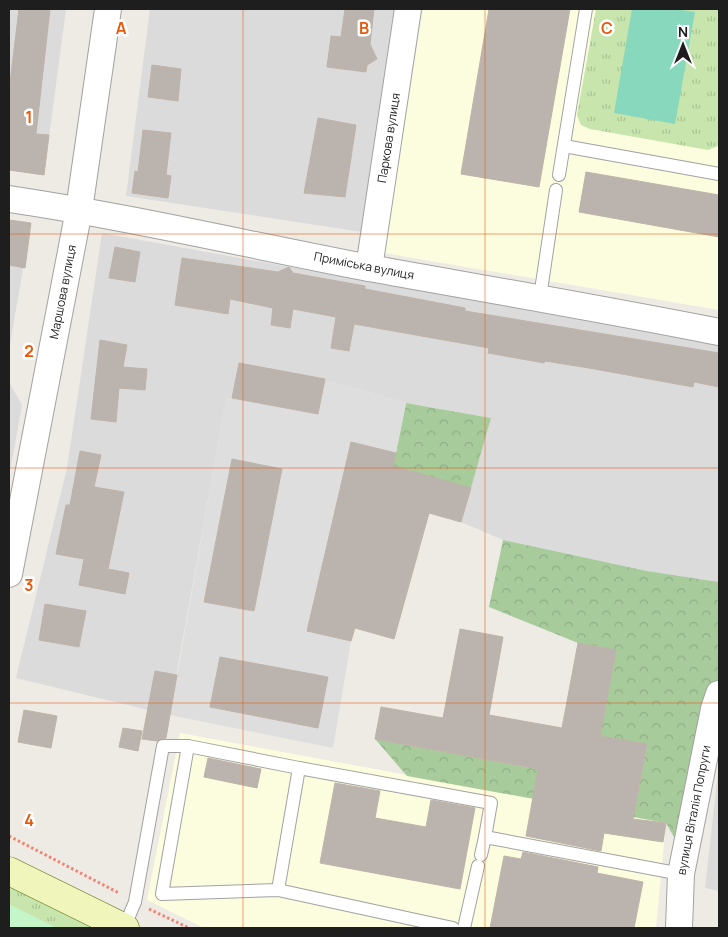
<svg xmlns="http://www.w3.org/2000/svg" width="728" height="937" viewBox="0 0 728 937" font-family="Manrope,sans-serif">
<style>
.residential{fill:#dcdbdb}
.education{fill:#fcfddf}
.grass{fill:url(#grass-tufts)}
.forest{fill:url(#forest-crowns)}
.park{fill:#c4f6ca}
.pitch{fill:#87d8bc}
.parking{fill:#dedede}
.building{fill:#bbb4ae;stroke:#bfb3a8}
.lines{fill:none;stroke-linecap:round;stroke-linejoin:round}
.lane-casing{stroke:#a2a2a2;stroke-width:14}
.street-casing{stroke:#a2a2a2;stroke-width:28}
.secondary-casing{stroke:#5f6e0c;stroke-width:29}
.path{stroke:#f18573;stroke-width:3;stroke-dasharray:2.5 2.5;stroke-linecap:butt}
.lane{stroke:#fff;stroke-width:12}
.street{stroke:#fff;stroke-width:26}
.secondary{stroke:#f0f5bc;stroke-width:28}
.grid{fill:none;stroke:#e8590c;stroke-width:1;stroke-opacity:0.55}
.labels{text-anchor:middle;stroke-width:5;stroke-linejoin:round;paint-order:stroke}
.street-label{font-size:12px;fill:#1e1e1e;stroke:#fff}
.grid-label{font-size:16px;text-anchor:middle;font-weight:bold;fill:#e8590c;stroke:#fff;stroke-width:5;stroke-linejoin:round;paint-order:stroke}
</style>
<defs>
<pattern id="grass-tufts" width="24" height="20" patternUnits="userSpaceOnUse" patternTransform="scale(1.25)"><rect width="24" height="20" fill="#c7e5ad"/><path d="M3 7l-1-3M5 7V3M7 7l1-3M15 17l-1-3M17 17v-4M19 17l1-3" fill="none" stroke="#aac494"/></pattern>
<pattern id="forest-crowns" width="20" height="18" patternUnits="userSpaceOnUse" patternTransform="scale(1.25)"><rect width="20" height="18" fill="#a8cb9c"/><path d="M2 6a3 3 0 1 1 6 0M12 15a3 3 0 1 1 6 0" fill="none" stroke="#90ae86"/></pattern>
</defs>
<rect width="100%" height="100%" fill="#eeebe5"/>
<!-- residential -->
<g class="residential">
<polygon points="9,9 66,9 44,175 9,170"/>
<polygon points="150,9 400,9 362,232 126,196"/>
<polygon points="9,220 31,223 9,350"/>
<polygon points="102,233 719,345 719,582 647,571 503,540 461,522 491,418 406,403 348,386 239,363 232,398 226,399 225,406 169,715 16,678 67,468"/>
<polygon points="9,382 22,405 9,477"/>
<polygon points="719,763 719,891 705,888"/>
</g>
<!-- education -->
<g class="education">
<polygon points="423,9 719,9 719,310 384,253"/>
<polygon points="180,733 666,823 656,928 204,928 147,900"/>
</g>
<!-- grass -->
<g class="grass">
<polygon points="596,9 719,9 718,146 708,150 590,129 581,125 577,115"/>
<polygon points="9,883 95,928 9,928"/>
</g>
<!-- forest -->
<g class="forest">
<polygon points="406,403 491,418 471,488 393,467"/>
<polygon points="503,540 647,571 719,582 719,677 708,710 680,848 666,823 407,776 375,739 639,788 647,745 600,736 616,650 578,643 489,607"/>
</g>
<!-- park -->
<polygon class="park" points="9,904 57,928 9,928"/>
<!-- pitch -->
<polygon class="pitch" points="632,9 674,9 695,12 675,124 614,113"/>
<!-- parking -->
<polygon class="parking" points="325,379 406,403 396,453 351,443 307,630 351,641 333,748 170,715 226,399 232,398 318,414"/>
<!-- building -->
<g class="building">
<polygon points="19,9 50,9 36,134 49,135 44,175 9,170 9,91"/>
<polygon points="345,9 374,9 370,44 377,59 367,65 366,72 327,67 331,36 341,37"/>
<polygon points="489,9 570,9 539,187 461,174"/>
<polygon points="152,65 181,69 178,101 148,97"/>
<polygon points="318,118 356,125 345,197 304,193"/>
<polygon points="143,130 171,133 166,175 171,176 168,198 132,193 135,171 138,172"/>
<polygon points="586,172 719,195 719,237 579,212"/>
<polygon points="9,220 31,223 25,268 9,265"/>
<polygon points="115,247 140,252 135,282 109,278"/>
<polygon points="182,258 278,272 289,267 293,273 365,286 365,289 465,308 465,311 719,353 719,387 694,382 693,387 589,368 545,361 544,363 488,353 489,348 354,324 349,351 331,348 336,317 293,309 290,328 271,325 273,308 230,299 228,314 175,305"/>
<polygon points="100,340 127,345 123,367 147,369 145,390 119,388 116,422 91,419"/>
<polygon points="239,363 325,379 318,414 232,398"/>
<polygon points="351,442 396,453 393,466 471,488 461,522 429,513 394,639 355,628 351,641 307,631"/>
<polygon points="80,451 101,455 94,487 124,492 108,569 129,573 125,594 79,585 84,559 56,554 66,505 70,505"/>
<polygon points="232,459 282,469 254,611 204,602"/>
<polygon points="45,604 86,611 79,647 39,640"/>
<polygon points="460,629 503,637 489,715 562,728 578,643 616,650 600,736 647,744 633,819 666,823 663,842 604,833 601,851 526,836 538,769 375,739 381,707 443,718"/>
<polygon points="220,657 328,677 318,728 210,707"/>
<polygon points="155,671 177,675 166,738 157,741 142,739"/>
<polygon points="24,710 57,716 51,748 18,742"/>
<polygon points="123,728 142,731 138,751 119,747"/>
<polygon points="208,758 261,769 257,788 204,777"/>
<polygon points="335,783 380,791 375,818 426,827 431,800 475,808 460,889 320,863"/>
<polygon points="523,852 598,867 597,873 643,882 634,928 490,928 504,856 521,859"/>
</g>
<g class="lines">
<defs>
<g id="lane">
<polyline points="564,146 719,174"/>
<polyline points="559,175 586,9"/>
<polyline points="540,297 556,190"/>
<polyline points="299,768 491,803 485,837"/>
<polyline points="481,855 485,837 681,874"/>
<polyline points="278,890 299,768 188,746 162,894 278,890 453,928"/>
<polyline points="124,928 135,902 163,746 188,746"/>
<polyline points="464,928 478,866"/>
</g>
<g id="street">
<path d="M9,199C130,217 249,245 369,268C486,289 603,309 719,332"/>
<polyline points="369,268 408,9"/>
<polyline points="9,574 79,210 108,9"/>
<polyline points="679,928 681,874 714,709 719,694"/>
</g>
<polyline id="secondary" points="9,871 125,928"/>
</defs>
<!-- lane casing -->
<use href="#lane" class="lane-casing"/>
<!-- street casing -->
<use href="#street" class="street-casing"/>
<!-- secondary casing -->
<use href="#secondary" class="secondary-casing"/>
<!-- path -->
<g class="path">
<polyline points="9,836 119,893"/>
<polyline points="149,909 189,928"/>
</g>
<!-- lane -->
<use href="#lane" class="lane"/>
<!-- street -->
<use href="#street" class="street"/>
<!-- secondary -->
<use href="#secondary" class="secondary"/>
</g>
<!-- grid -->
<path class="grid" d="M243,9V928M485,9V928M9,234H719M9,468H719M9,703H719"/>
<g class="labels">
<!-- street labels -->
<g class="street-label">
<text transform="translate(389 138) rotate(-81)" y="4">Паркова вулиця</text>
<text transform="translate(364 266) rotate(11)" y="4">Приміська вулиця</text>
<text transform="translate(63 292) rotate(-79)" y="4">Маршова вулиця</text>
<text transform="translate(694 810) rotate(-79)" y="4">вулиця Віталія Попруги</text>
</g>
</g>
<g class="grid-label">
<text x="121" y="34">A</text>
<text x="364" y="34">B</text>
<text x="607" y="34">C</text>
<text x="29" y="123">1</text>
<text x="29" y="357">2</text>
<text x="29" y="591">3</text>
<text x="29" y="826">4</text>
</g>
<!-- border -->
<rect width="728" height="937" fill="none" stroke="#1e1e1e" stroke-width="20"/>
<!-- north arrow -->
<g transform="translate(683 45)" stroke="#ffffff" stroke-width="4" paint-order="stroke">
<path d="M0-4L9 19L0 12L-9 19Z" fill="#1e1e1e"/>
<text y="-8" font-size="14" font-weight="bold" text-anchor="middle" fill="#1e1e1e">N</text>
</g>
</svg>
